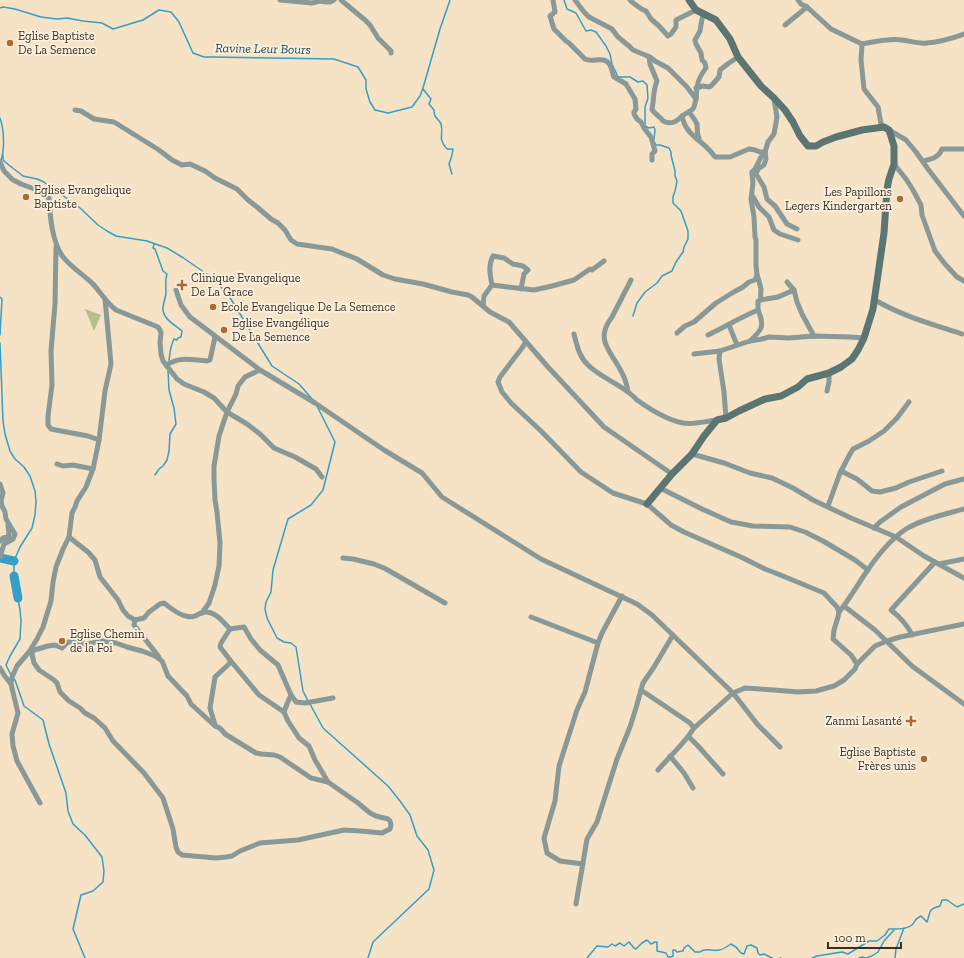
<svg xmlns="http://www.w3.org/2000/svg" width="964" height="958" viewBox="0 0 964 958" font-family="'Zilla Slab',serif">
<style>
.green{fill:#b3c08e}
.lines{fill:none;stroke-linecap:round;stroke-linejoin:round}
.stream{stroke:#359fc7;stroke-width:1.5}
.river{stroke:#359fc7;stroke-width:9}
.street{stroke:#889997;stroke-width:5}
.secondary{stroke:#5b7572;stroke-width:7}
.poi-dot{fill:#aa6c32;stroke:#fdf0df;stroke-width:1.5}
.labels{text-anchor:middle;stroke-width:3.5;stroke-linejoin:round;paint-order:stroke}
.poi-label{font-size:12px;fill:#383025;stroke:#fdf0df;text-anchor:start}
.water-label{font-size:13px;font-style:italic;fill:#184455;stroke:#fdf0df}
</style>
<rect width="100%" height="100%" fill="#f6e2c5"/>
<!-- green -->
<polygon class="green" points="85,309 101,315 94,331"/>
<g class="lines">
<!-- stream -->
<g class="stream">
<polyline points="564,0 567,9 576,13 586,31 591,30 596,32 606,46 610,54 612,64 618,77 630,77 638,82 643,81 647,85 648,98 645,107 645,126 649,128 654,127 655,130 654,139"/>
<polyline points="0,8 3,7 15,9 41,17 57,19 67,18 83,21 102,23 113,29 143,20 159,10 171,12 179,22 193,53 204,57 212,57 334,59 358,67 366,80 366,89 370,102 375,110 388,113 412,107 420,96 423,88 440,29 450,0"/>
<path d="M423,89L431,99L429,104C430,105 433,109 434,110C434,112 434,114 435,116C437,119 440,121 441,124C444,135 437,138 447,149H453L452,155L449,164L452,174"/>
<path d="M0,118C4,129 5,149 1,160"/>
<polyline points="3,155 3,160 5,162 23,176 37,179 44,182 51,188 58,191 66,198 68,199 80,208 98,225 107,231 116,236 147,241 167,248 182,257 214,279 229,296 272,366 299,384 313,400"/>
<path d="M154,244L153,248L155,249L163,271L167,274C165,280 166,287 166,294C165,298 164,302 163,307C162,319 174,324 182,331L181,337L178,338L177,340L174,339C170,347 170,353 169,361"/>
<polyline points="0,297 2,299 0,335"/>
<polyline points="633,316 637,303 645,292 657,283 662,276 672,271 676,262 683,252 684,247 688,239 688,231 681,211 673,203 673,197 675,191 677,181 675,176 675,171 671,155 671,152 669,148 660,145 656,145 655,143"/>
<polyline points="0,343 3,421 5,434 10,451 15,459 24,467 30,476 35,491 36,502 35,515 32,528 20,547 14,561 14,576 20,610 21,621 20,639 10,656 6,665 11,675"/>
<polyline points="155,475 159,469 163,466 167,460 169,451 170,434 176,424 174,408 169,390 168,371"/>
<polyline points="13,678 15,680 24,706 43,720 49,744 66,793 68,811 73,824 85,835 102,857 104,871 103,882 93,891 81,895 73,929 85,958"/>
<polyline points="308,701 303,691 296,647 291,643 284,642 277,638 267,618 265,609 266,602 271,592 273,570 288,519 311,505 323,490 335,442 317,406"/>
<polyline points="310,704 323,728 388,786 400,801 410,815 417,836 428,850 434,870 429,889 373,942 368,958"/>
<path d="M587,958L597,946L608,947L612,944L615,946L620,943L624,946L629,942L634,948L636,949L642,943L647,940L651,944L655,942H657V951L666,953L668,957H671L673,956V950H675L677,952L683,951L684,948L688,945L695,952H700C706,947 712,952 719,950C722,950 728,946 731,944L736,947L741,953L744,954L747,946L751,945L757,948L758,953L760,955L764,954L772,958"/>
<polyline points="780,958 781,958"/>
<path d="M812,958L817,956L842,952L848,954L869,941H877L885,935L889,929C896,929 906,930 912,925C916,921 914,919 921,916L927,922C931,911 927,910 940,906L942,900H947L957,907L964,904"/>
<polyline points="859,958 862,957 865,958"/>
<polyline points="866,958 872,956 878,952 884,941 894,930"/>
<polyline points="895,958 896,949 904,928"/>
</g>
<!-- river -->
<g class="river">
<polyline points="0,558 14,561"/>
<polyline points="14,576 18,598"/>
</g>
<!-- street -->
<g class="street">
<polyline points="280,0 312,3 320,1 326,2 330,2 334,0"/>
<polyline points="341,0 365,20 370,25 378,38 391,51 391,53"/>
<path d="M553,0L555,12L550,16L554,29L566,41L569,43L585,59C593,63 604,55 610,65C612,68 612,73 614,77L621,81L626,84L635,99L636,109L634,112V114L637,119L641,122L644,128L651,137L655,151L652,154V160"/>
<path d="M575,0L584,12L589,17L612,29L618,37L629,46L633,50L650,57L655,61L668,68L687,87L696,99L694,107L693,109L682,116C686,137 704,140 715,157H730L749,149L755,150L760,152H765"/>
<path d="M630,0C633,3 642,10 646,11L651,19L659,26L668,36L671,34L676,27V20L696,10"/>
<polyline points="798,0 801,4 807,7 831,29 862,44 861,60 864,89 878,107 881,124 884,127"/>
<polyline points="785,25 807,7"/>
<path d="M862,44C873,42 890,38 902,40C910,41 919,44 927,43C939,42 953,38 964,34"/>
<path d="M649,57L650,64L657,81C653,90 654,100 652,109C654,114 660,116 663,121C671,125 676,122 682,116"/>
<polyline points="696,88 703,86 709,87 711,86 719,77 720,70 729,63 738,57"/>
<path d="M696,99C697,94 696,93 697,89C697,82 702,73 706,68L705,63L702,60L701,53L696,44L695,40L700,31L702,19L704,14"/>
<polyline points="774,99 777,117 774,134 768,142 765,152 766,159 764,165 758,169 756,174 764,187 767,199 775,206 787,224 797,229"/>
<polyline points="75,110 81,111 94,119 114,122 159,150 172,160 182,165 190,164 205,171 215,178 237,189 248,200 257,207 271,219 278,223 285,230 291,240 297,244 332,249 357,259 383,275 395,279 423,284 452,292 468,295 472,297 490,312 509,322 548,367 604,427 672,474"/>
<path d="M689,112C692,116 695,119 697,124C698,130 696,132 699,138"/>
<polyline points="889,130 906,140 916,152 928,169 964,216"/>
<path d="M923,161C931,159 939,158 942,149H964"/>
<path d="M0,162L4,171L13,180L21,184L40,191L49,198C50,216 52,242 63,257C72,268 84,275 93,284C101,293 107,303 116,310L158,327L160,330L161,333L160,342L161,354L163,361L177,379L184,384L204,392L214,398L227,412L247,424L260,434L274,448L295,457L316,469L322,477"/>
<polyline points="894,164 906,179 913,190 921,205 922,215 935,251 945,264 957,277 964,281"/>
<polyline points="752,195 759,207 769,217 774,230 780,234 798,240"/>
<polyline points="56,247 55,304 51,351 52,385 48,416 48,425 51,429 56,430 88,436 99,440"/>
<path d="M757,275C759,280 760,285 761,289C761,293 760,296 761,300"/>
<polyline points="787,282 794,290 797,302 802,314 814,336"/>
<path d="M492,285C490,275 488,265 493,256L504,258L513,264L523,266L528,270L524,274L521,289"/>
<polyline points="176,290 181,305 190,317 260,370 315,403 384,450 422,473 442,497 541,559 637,604 652,615 733,693 758,725 780,747"/>
<path d="M875,300C902,316 932,324 962,334"/>
<polyline points="483,306 484,296 492,285 534,290 552,286 574,280 590,269 592,270 604,261"/>
<polyline points="729,325 737,345"/>
<polyline points="677,333 685,326 694,322 716,303 732,293 743,287 749,282 755,280 757,275 756,265 756,240 755,237 754,217 751,199 753,183 752,174 752,172 755,169 761,157 765,152"/>
<path d="M574,334C577,345 579,357 588,365C599,376 615,382 628,392C631,394 634,397 637,400C651,410 667,420 683,423C694,425 706,421 717,420"/>
<path d="M708,335C725,327 741,317 758,310V301L761,300L778,297L794,290"/>
<path d="M750,341C762,330 765,326 758,310"/>
<polyline points="526,342 522,348 500,377 498,382 502,392 511,403 541,431 581,472 613,493 647,504 662,517 671,525 684,532 743,558 765,569 778,574 824,593 837,607 839,612 838,617 834,630 833,639 851,655 857,664 855,669 844,680 834,686 816,691 798,692 774,690 745,688 733,693 694,728 690,723 641,690"/>
<polyline points="720,351 719,359 724,392 726,418"/>
<polyline points="694,354 720,351 750,341 762,339 769,337 789,338 814,336 850,337 864,338"/>
<path d="M166,365C181,356 191,360 207,361L210,360L215,337"/>
<polyline points="827,391 829,382 829,373"/>
<path d="M628,392C627,384 625,378 621,371C611,351 594,340 612,317L631,280"/>
<polyline points="692,454 724,463 750,473 772,478 793,488 813,500 851,518 896,537 924,556 964,578"/>
<polyline points="57,464 63,466 73,465 93,469"/>
<polyline points="841,471 857,479 872,491 880,492 896,488 909,482 942,471"/>
<polyline points="0,484 3,493 1,501 2,506 5,512 6,519 15,534 13,539 4,544 0,557"/>
<polyline points="660,488 702,509 731,522 753,526 790,527 805,532 823,541 855,560 868,570"/>
<polyline points="828,506 840,473 850,454 853,449 869,441 884,431 897,418 909,402"/>
<polyline points="874,528 880,522 901,507 922,496 945,484 964,479"/>
<path d="M69,537L88,552L95,560L100,577L118,600L123,610L128,616L135,620L144,618L149,612L160,604L164,603C171,608 178,615 186,616C193,618 195,616 201,613C213,608 223,622 230,629L244,627L251,639L260,650L278,665L291,695L296,702L305,703L333,698"/>
<polyline points="0,541 3,538 8,537"/>
<polyline points="6,542 9,535 8,525"/>
<polyline points="343,558 353,559 374,564 386,569 445,603"/>
<polyline points="939,564 964,559"/>
<polyline points="844,606 875,630 912,666 964,704"/>
<path d="M839,612C848,601 855,589 863,577C874,560 888,541 906,529C922,519 946,514 964,509"/>
<polyline points="202,613 209,603 215,585 219,566 220,543 217,512 215,500 214,479 214,466 219,436 227,412 236,394 238,386 245,377 260,370"/>
<polyline points="531,617 598,643"/>
<polyline points="135,620 134,625 159,657"/>
<path d="M912,635C907,624 900,617 891,610L935,562"/>
<polyline points="33,650 32,654 34,663 39,670 54,680 57,683 60,692 69,701 80,708 85,713 94,718 105,728 113,741 144,773 163,798 173,829 176,847 178,852 182,855 216,858 226,857 232,856 240,851 260,843 298,840 344,830 361,831 382,833 390,829 391,825 390,821 388,819 376,816 370,813 358,803 328,782 315,760 309,746 299,738 288,721 284,712 287,704 291,695"/>
<path d="M31,651L48,646L55,645L62,648L68,642H78L87,644L102,641L116,643L127,647L142,651L155,656L162,661L168,676L187,696L191,704L215,726C220,727 222,730 225,734L256,753L261,754L274,755L280,757L311,778L328,782"/>
<polyline points="230,660 259,695 284,712"/>
<polyline points="857,664 875,646 887,641 900,637 964,624"/>
<polyline points="0,668 4,675 11,684"/>
<polyline points="215,725 210,708 215,677 230,663 230,660 220,647 221,643 230,629"/>
<polyline points="689,737 698,746 723,774"/>
<polyline points="670,756 684,773 693,788"/>
<path d="M658,770C670,756 684,744 694,728"/>
<polyline points="40,803 17,761 13,746 12,734 18,713 11,684 12,677 17,666 29,652 37,639 43,627 51,601 53,582 56,567 63,549 69,537 72,513 75,507 77,501 86,487 93,469 99,440 105,391 111,364 105,299"/>
<polyline points="583,864 560,861 547,853 544,838 555,801 559,766 577,710 585,692 598,643 602,633 622,596"/>
<polyline points="576,904 587,839 597,822 617,759 630,727 636,708 643,683 654,667 673,635"/>
</g>
<!-- secondary -->
<polyline class="secondary" points="647,504 672,474 692,454 704,436 717,420 726,418 739,411 765,399 781,396 798,387 807,379 829,373 841,367 852,359 858,350 864,338 873,309 884,233 887,189 889,179 894,164 894,146 889,130 884,127 862,130 836,137 823,142 816,146 808,146 800,136 793,122 785,110 774,98 761,86 738,57 730,39 716,20 696,10 689,0"/>
</g>
<!-- markers -->
<g class="poi-dot">
<circle cx="10" cy="43" r="4"/>
<circle cx="26" cy="197" r="4"/>
<circle cx="900" cy="199" r="4"/>
<path d="M180 279h4v4h4v4h-4v4h-4v-4h-4v-4h4z"/>
<circle cx="213" cy="307" r="4"/>
<circle cx="224" cy="330" r="4"/>
<circle cx="62" cy="641" r="4"/>
<path d="M909 715h4v4h4v4h-4v4h-4v-4h-4v-4h4z"/>
<circle cx="924" cy="759" r="4"/>
</g>
<g class="labels">
<!-- poi labels -->
<g class="poi-label">
<text x="18" y="40">Eglise Baptiste<tspan x="18" dy="14">De La Semence</tspan></text>
<text x="34" y="194">Eglise Evangelique<tspan x="34" dy="14">Baptiste</tspan></text>
<text x="892" y="196" text-anchor="end">Les Papillons<tspan x="892" dy="14">Legers Kindergarten</tspan></text>
<text x="191" y="282">Clinique Evangelique<tspan x="191" dy="14">De La Grace</tspan></text>
<text x="221" y="311">Ecole Evangelique De La Semence</text>
<text x="232" y="327">Eglise Evangélique<tspan x="232" dy="14">De La Semence</tspan></text>
<text x="70" y="638">Eglise Chemin<tspan x="70" dy="14">de la Foi</tspan></text>
<text x="902" y="725" text-anchor="end">Zanmi Lasanté</text>
<text x="916" y="756" text-anchor="end">Eglise Baptiste<tspan x="916" dy="14">Frères unis</tspan></text>
</g>
<!-- water labels -->
<g class="water-label">
<text transform="translate(263 48) rotate(1)" y="5">Ravine Leur Bours</text>
</g>
</g>
<!-- scale -->
<path d="M828 942v6h73v-6" fill="none" stroke="#383025" stroke-width="2"/>
<text x="834" y="942" font-size="12" fill="#383025" stroke="#fdf0df" stroke-width="3" paint-order="stroke">100 m</text>
</svg>
